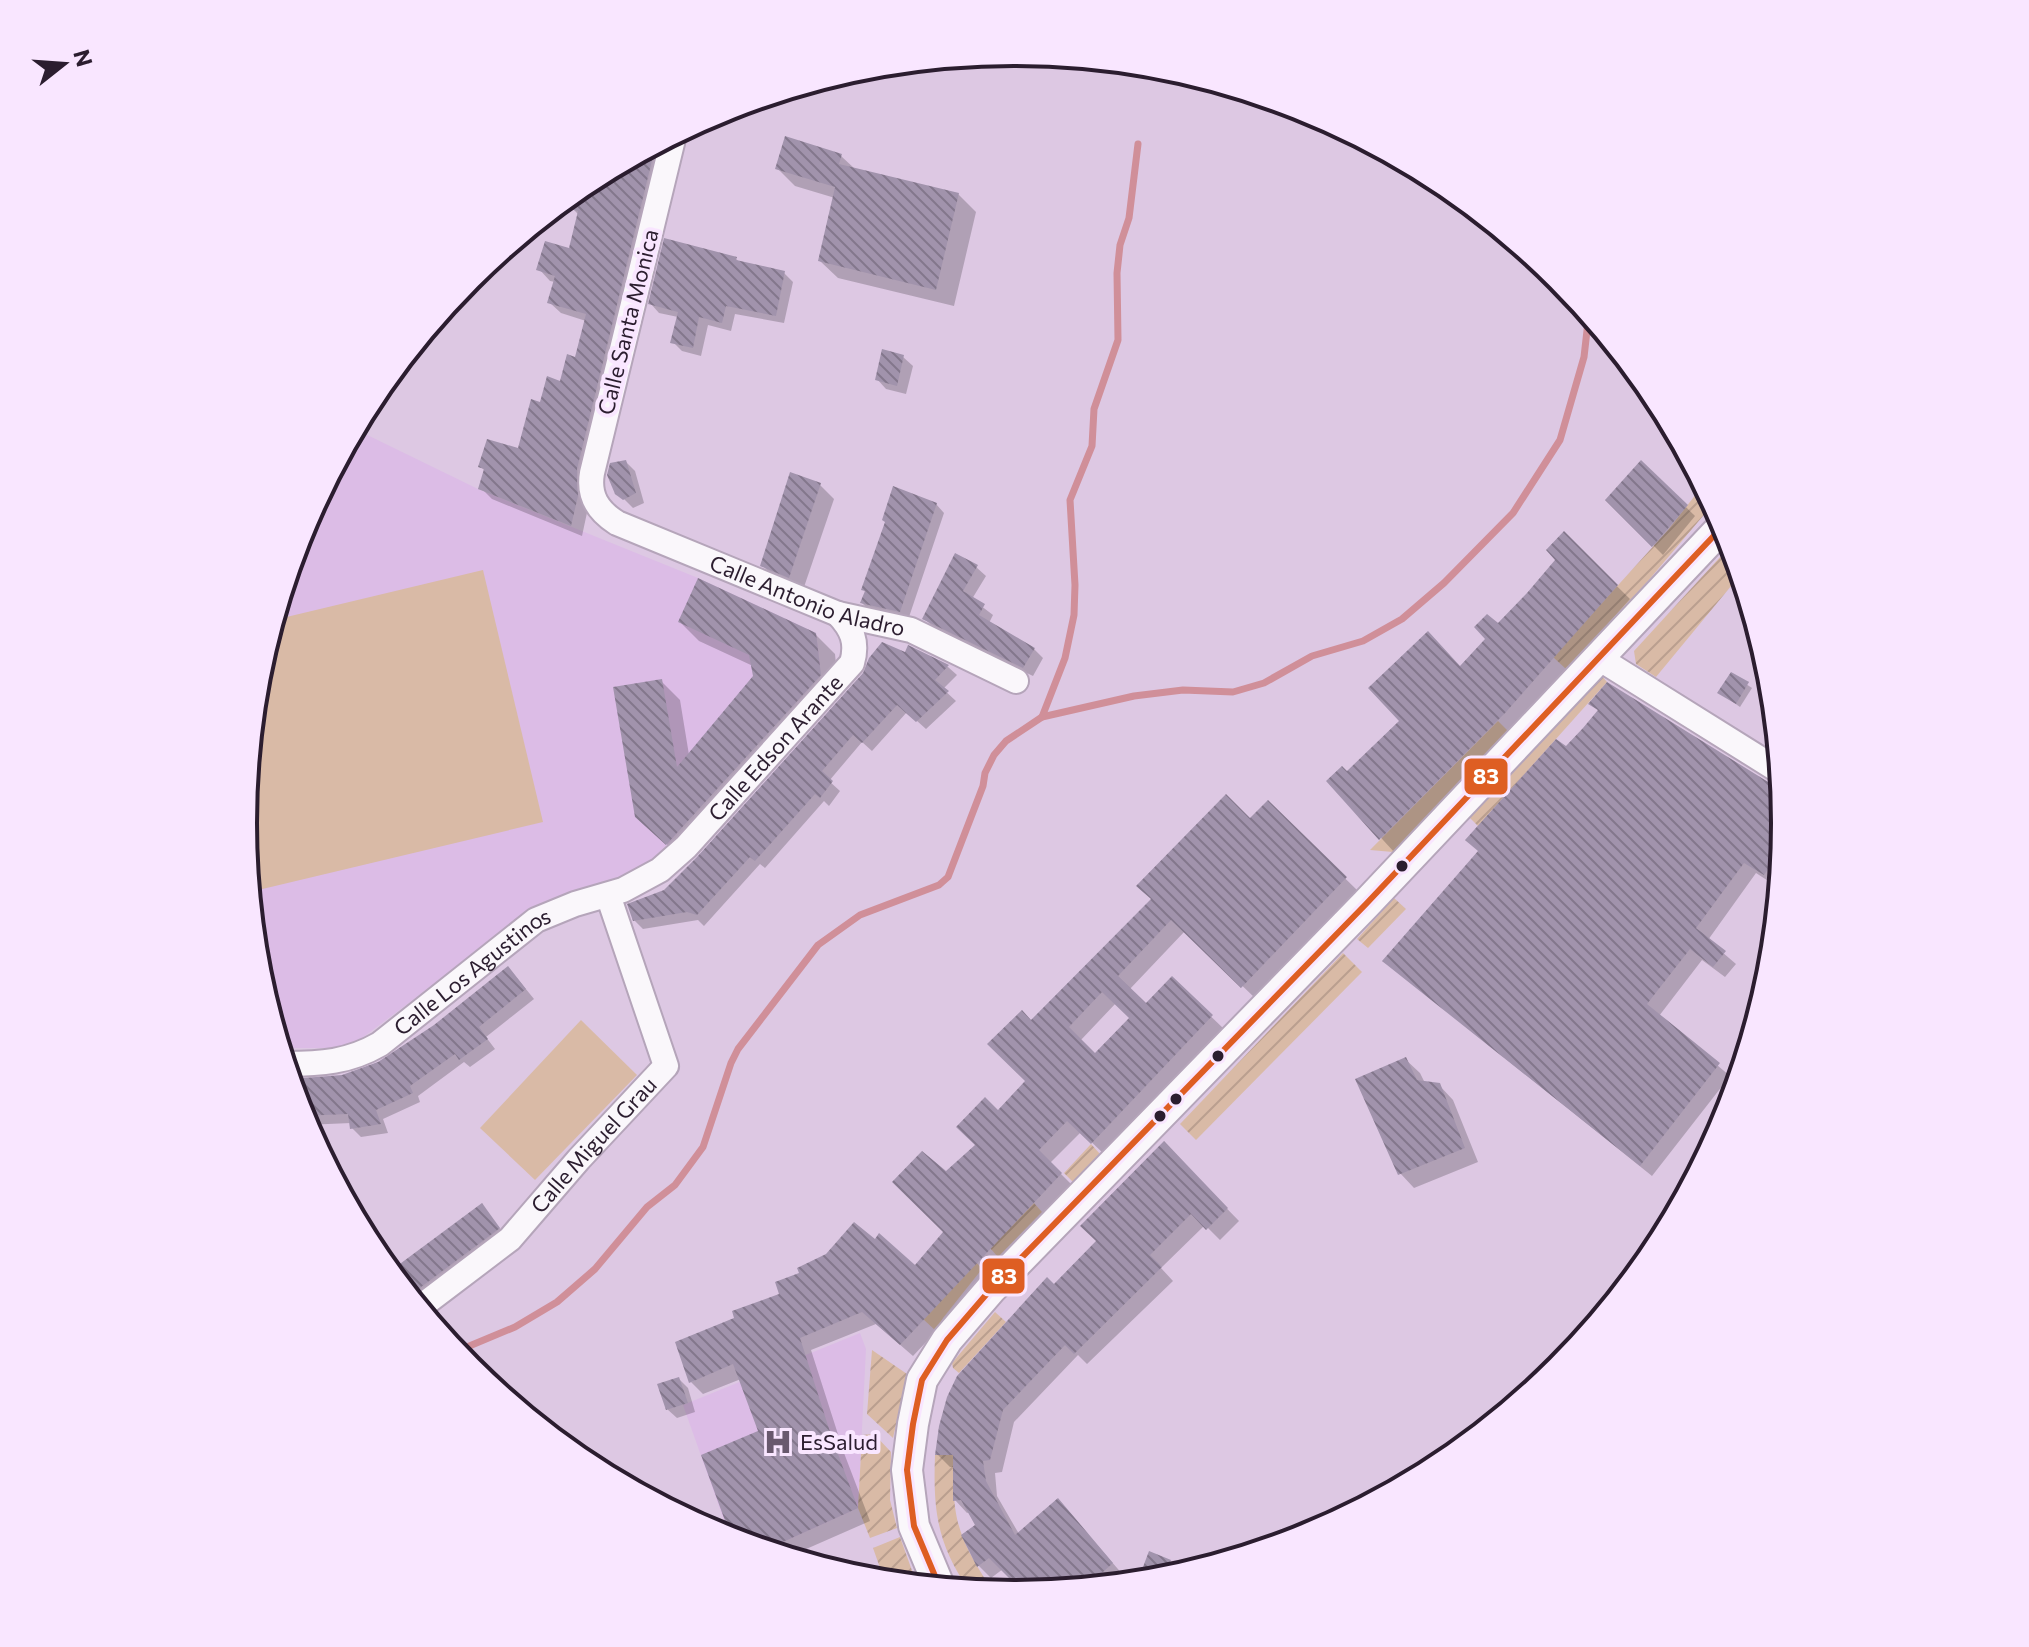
<svg xmlns="http://www.w3.org/2000/svg" width="2029" height="1647" viewBox="0 0 2029 1647" font-family="Commissioner,sans-serif">
<style>
.built{fill:#dcbce6}
.grass{fill:#d9baa6}
.garden{fill:url(#garden-furrows)}
.shadow{fill:#0003;fill-rule:evenodd}
.lines{fill:none;stroke-linecap:round;stroke-linejoin:round}
.stream{stroke:#d08f99;stroke-width:7}
.building{fill:url(#building-back-hatch);fill-rule:evenodd}
.minor-casing{stroke:#b5a5ba;stroke-width:28}
.major-casing{stroke:#b5a5ba;stroke-width:34}
.minor{stroke:#faf7fb;stroke-width:24}
.major{stroke:#faf7fb;stroke-width:30}
.bus-1-casing{stroke:#f9e6ff;stroke-width:12}
.bus-1{stroke:#de5e23;stroke-width:6}
.bus-dot{fill:#2b1d2f;stroke:#f9e6ff;stroke-width:3}
.labels{text-anchor:middle;stroke-width:8;stroke-linejoin:round;paint-order:stroke}
.street-label{font-size:22px;fill:#2b1d2f;stroke:#f9e6ff}
.poi-label{font-size:22px;fill:#2b1d2f;stroke:#f9e6ff;text-anchor:start}
.rim{fill:none;stroke:#2b1d2f;stroke-width:4}
.line-badge{stroke:#f9e6ff;stroke-width:3}
.badge-label{font-size:22px;text-anchor:middle;font-weight:bold;fill:#fff}
</style>
<defs>
<pattern id="garden-furrows" width="10" height="10" patternUnits="userSpaceOnUse" patternTransform="scale(2)"><rect width="10" height="10" fill="#d9baa6"/><path d="M-1 1l2-2M0 10L10 0M9 11l2-2" fill="none" stroke="#ba9f8f"/></pattern>
<pattern id="building-back-hatch" width="6" height="6" patternUnits="userSpaceOnUse" patternTransform="scale(2)"><rect width="6" height="6" fill="#a193ac"/><path d="M-1 5l2 2M0 0l6 6M5-1l2 2" fill="none" stroke="#83778c"/></pattern>
</defs>
<rect width="100%" height="100%" fill="#ddc8e3"/>
<!-- built -->
<g class="built">
<polygon points="355,429 478,489 698,578 816,633 820,665 667,845 649,862 626,877 538,906 358,1041 334,1048 280,1048 258,974 243,823 258,673 302,528"/>
<polygon points="860,1333 866,1349 858,1508 765,1550 731,1540 683,1405"/>
</g>
<!-- grass -->
<g class="grass">
<polygon points="483,570 543,822 250,892 243,823 258,673 274,620"/>
<polygon points="1498,721 1508,731 1393,852 1370,850"/>
<polygon points="581,1020 637,1075 535,1180 480,1128"/>
<polygon points="976,1262 982,1269 943,1318 936,1331 923,1319"/>
</g>
<!-- garden -->
<g class="garden">
<polygon points="1704,484 1714,503 1648,581 1566,669 1553,657 1668,530"/>
<polygon points="1732,544 1741,574 1656,677 1636,664 1634,651"/>
<polygon points="1602,676 1607,682 1478,826 1469,817 1592,679"/>
<polygon points="1394,898 1406,909 1368,948 1357,939"/>
<polygon points="1343,953 1362,972 1196,1140 1180,1124"/>
<polygon points="1091,1144 1100,1154 1073,1182 1064,1173"/>
<polygon points="1034,1203 1042,1212 998,1257 990,1248"/>
<polygon points="995,1312 1006,1322 959,1373 953,1368 952,1363"/>
<polygon points="872,1350 907,1374 893,1438 867,1414"/>
<polygon points="874,1434 891,1452 890,1500 897,1528 870,1538 858,1508 862,1435"/>
<path d="M935,1455H953C953,1516 955,1533 989,1585L978,1591L969,1590C937,1544 933,1510 935,1455Z"/>
<polygon points="900,1537 915,1579 918,1585 885,1582 873,1548"/>
</g>
<!-- shadow -->
<g class="shadow">
<polygon points="680,132 588,508 582,536 492,499 481,488 485,471 481,467 519,450 542,404 562,383 577,359 586,321 561,313 549,302 555,282 550,281 539,269 571,250 579,215 572,208 577,189 586,182"/>
<polygon points="841,156 855,169 958,194 976,212 954,306 838,278 820,261 835,198 795,186 777,168"/>
<polygon points="736,259 741,263 784,273 793,282 784,323 735,314 731,331 708,325 701,356 682,351 673,342 678,317 659,313 651,304"/>
<polygon points="903,357 913,366 906,394 886,389 877,379"/>
<polygon points="626,462 635,471 644,503 633,508 617,492"/>
<polygon points="1641,463 1695,516 1663,555 1608,500"/>
<polygon points="820,485 834,499 803,590 776,579 762,565"/>
<polygon points="936,504 944,513 908,620 870,611 862,603 866,593 863,589"/>
<polygon points="1564,534 1630,599 1517,727 1394,852 1329,781 1347,773 1461,668 1558,559"/>
<polygon points="976,567 986,576 972,599 993,615 989,623 1034,649 1043,658 1033,676 933,627 924,618"/>
<polygon points="680,622 815,634 835,654 839,695 686,862 636,816 661,681 680,700 689,755 755,676 753,666 699,641"/>
<polygon points="909,648 948,667 957,675 943,689 956,701 926,729 907,712 872,751 862,742 829,781 840,791 829,806 824,801 765,868 760,864 704,926 698,920 643,929 634,920 906,654"/>
<polygon points="1731,674 1752,688 1740,707 1720,693"/>
<polygon points="1591,703 1783,789 1786,824 1781,879 1776,886 1756,873 1708,940 1736,964 1725,977 1702,960 1659,1016 1730,1076 1652,1176 1384,961 1599,712"/>
<path d="M1268,803L1358,891L1255,998L1185,931L1129,990L1146,1006L1172,979L1224,1029L1105,1155L1081,1132L1050,1163L1073,1186L913,1356L876,1324L811,1350L844,1453L870,1521L788,1557L734,1541L703,1457L761,1432L741,1379L703,1394L691,1382L915,1268L946,1232V1173L978,1146L998,1113L1027,1081L1031,1022ZM1116,1003L1132,1019L1095,1056L1080,1041Z"/>
<polygon points="517,978 534,999 486,1037 495,1049 470,1067 464,1062 418,1096 420,1102 383,1119 388,1133 361,1137 352,1128 351,1123 305,1125 290,1081 342,1077 396,1055"/>
<polygon points="1405,1059 1420,1073 1425,1083 1439,1085 1453,1100 1478,1162 1414,1188 1400,1173"/>
<polygon points="1164,1144 1239,1221 1220,1240 1205,1225 1161,1268 1173,1281 1087,1364 1078,1355 1014,1422 1002,1472 995,1473 997,1496 1019,1534 1058,1500 1124,1576 1114,1585 1027,1594 1003,1569 991,1578 979,1566 963,1535 978,1526 970,1512 967,1513 955,1500 955,1467 950,1467 937,1454 1054,1287 1098,1241"/>
<polygon points="482,1205 507,1238 418,1307 373,1252 362,1232 393,1271"/>
<polygon points="679,1379 688,1388 695,1412 677,1418 667,1409"/>
<polygon points="1150,1553 1169,1561 1183,1575 1165,1580 1139,1583"/>
</g>
<g class="lines">
<!-- stream -->
<g class="stream">
<polyline points="1042,717 1134,696 1183,690 1233,692 1264,683 1312,656 1363,641 1402,619 1444,583 1513,513 1560,440 1584,357 1589,313"/>
<polyline points="455,1352 515,1327 557,1302 595,1269 647,1207 675,1185 703,1147 731,1063 738,1049 818,945 860,915 939,885 948,877 983,786 985,773 994,755 1006,741 1042,717 1065,658 1074,615 1075,585 1070,500 1092,446 1094,409 1118,340 1117,273 1120,245 1129,218 1138,144"/>
</g>
</g>
<!-- building -->
<g class="building">
<polygon points="785,136 842,154 839,164 959,193 936,290 818,261 835,187 775,169"/>
<polygon points="656,144 577,469 578,496 571,526 478,489 484,469 478,467 487,439 518,448 531,399 540,402 547,376 560,381 567,354 575,357 586,314 547,303 555,276 536,270 545,241 569,248 578,211 570,209 575,191 586,182"/>
<polygon points="664,238 737,257 736,260 785,271 776,316 726,306 722,323 699,317 693,348 670,343 678,312 648,304"/>
<polygon points="882,349 904,355 897,386 875,380"/>
<polygon points="626,460 636,493 623,500 615,494 607,475 610,463"/>
<polygon points="1641,460 1688,505 1652,547 1605,500"/>
<polygon points="790,472 821,483 789,578 760,566"/>
<polygon points="893,486 937,503 900,612 860,603 865,591 861,590 885,522 882,520"/>
<polygon points="1564,531 1618,585 1506,712 1379,840 1326,781 1342,766 1347,771 1399,721 1368,688 1428,631 1460,666 1485,639 1474,627 1487,614 1498,623 1527,593 1555,560 1546,550"/>
<polygon points="955,553 978,565 963,591 985,604 979,615 1035,648 1023,668 922,619"/>
<polygon points="698,578 816,633 821,675 666,845 635,817 613,687 662,679 677,767 753,676 749,655 678,622"/>
<polygon points="882,642 905,652 908,645 949,665 935,680 949,691 916,722 897,705 862,743 853,735 822,771 833,781 820,798 815,794 755,861 750,857 697,915 687,912 633,921 627,904 664,890 697,857 863,673 869,658"/>
<polygon points="1731,672 1749,682 1736,704 1717,693"/>
<polygon points="1607,682 1773,785 1782,787 1786,824 1783,853 1779,853 1764,875 1744,863 1696,928 1726,951 1713,967 1690,949 1647,1004 1720,1063 1640,1166 1382,961 1478,851 1465,840 1556,739 1566,746 1583,728 1598,710 1588,704"/>
<path d="M1226,794L1250,818L1268,800L1347,877L1241,988L1171,920L1118,976L1146,1003L1172,976L1213,1015L1091,1144L1067,1121L1039,1150L1062,1173L900,1345L862,1312L800,1338L832,1438L858,1508L765,1550L732,1540L701,1455L758,1431L733,1364L689,1383L675,1342L734,1318L732,1311L779,1294L775,1282L799,1273L797,1268L826,1254L854,1222L875,1239L879,1233L915,1265L943,1232L892,1182L922,1151L946,1171L975,1145L956,1127L985,1097L998,1110L1025,1081L987,1044L1022,1010L1031,1020L1151,899L1136,886ZM1102,992L1129,1018L1095,1053L1069,1027Z"/>
<polygon points="508,966 526,989 479,1027 488,1039 459,1060 455,1054 410,1086 413,1093 376,1110 381,1124 350,1129 348,1114 301,1116 290,1079 342,1075 378,1062 434,1025"/>
<polygon points="1406,1057 1417,1080 1440,1083 1465,1148 1398,1175 1355,1079"/>
<polygon points="1164,1141 1228,1208 1206,1230 1191,1214 1150,1255 1162,1267 1074,1354 1065,1345 1003,1410 990,1460 983,1461 986,1481 1015,1535 1058,1498 1113,1563 1085,1588 1025,1594 989,1558 977,1567 961,1535 975,1525 961,1500 953,1501 953,1455 935,1455 939,1426 947,1397 957,1376 1047,1277 1054,1284 1096,1241 1080,1226"/>
<polygon points="482,1203 500,1228 409,1296 389,1272"/>
<polygon points="679,1377 688,1403 666,1410 657,1384"/>
<polygon points="1149,1551 1171,1560 1162,1580 1137,1583"/>
</g>
<g class="lines">
<defs>
<g id="minor">
<path id="s1" d="M674,135L592,473C588,496 598,511 617,523L838,614L911,630L1016,681"/>
<polyline points="1597,657 1781,772"/>
<path id="s2" d="M285,1064C321,1064 349,1062 380,1044L536,920L575,904L623,890L660,870L686,847L852,663C858,642 852,629 838,614"/>
<path id="s3" d="M419,1308L510,1239L579,1159L666,1066L608,895"/>
</g>
<polyline id="major" points="940,1588 914,1526 907,1470 913,1424 922,1380 947,1340 991,1289 1366,904 1725,524"/>
</defs>
<!-- minor casing -->
<use href="#minor" class="minor-casing"/>
<!-- major casing -->
<use href="#major" class="major-casing"/>
<!-- minor -->
<use href="#minor" class="minor"/>
<!-- major -->
<use href="#major" class="major"/>
<defs>
<polyline id="bus-1" points="940,1588 914,1526 907,1470 913,1424 922,1380 947,1340 991,1289 1366,904 1725,524"/>
</defs>
<!-- bus-1 casing -->
<use href="#bus-1" class="bus-1-casing"/>
<!-- bus-1 -->
<use href="#bus-1" class="bus-1"/>
</g>
<!-- icons -->
<defs>
<symbol id="hospital-bare" viewBox="-9 -9 18 18"><path d="M-5-5h3v3.5h4V-5h3V5h-3V1.5h-4V5h-3Z" fill="#69596e" stroke="#f9e6ff" stroke-width="2.5" paint-order="stroke"/></symbol>
</defs>
<g fill-rule="evenodd">
<use href="#hospital-bare" x="758" y="1422" width="40" height="40"/>
</g>
<!-- markers -->
<g class="bus-dot">
<circle cx="1402" cy="866" r="7"/>
<circle cx="1218" cy="1056" r="7"/>
<circle cx="1176" cy="1099" r="7"/>
<circle cx="1160" cy="1116" r="7"/>
</g>
<g class="labels">
<!-- street labels -->
<g class="street-label">
<text transform="translate(628 322) rotate(-76)" y="8">Calle Santa Monica</text>
<text dy="8" stroke="none"><textPath href="#s1" startOffset="612">Calle Antonio Aladro</textPath></text>
<text dy="8" stroke="none"><textPath href="#s2" startOffset="600">Calle Edson Arante</textPath></text>
<text dy="8" stroke="none"><textPath href="#s2" startOffset="216">Calle Los Agustinos</textPath></text>
<text dy="8" stroke="none"><textPath href="#s3" startOffset="240">Calle Miguel Grau</textPath></text>
</g>
<!-- poi labels -->
<g class="poi-label">
<text x="800" y="1450">EsSalud</text>
</g>
</g>
<!-- crop -->
<path d="M0 0H2029V1647H0ZM257 823a757 757 0 1 1 1514 0a757 757 0 1 1-1514 0Z" fill="#f9e6ff" fill-rule="evenodd"/>
<path class="rim" d="M257 823a757 757 0 1 1 1514 0a757 757 0 1 1-1514 0Z"/>
<g class="line-badge">
<rect x="1463" y="757" width="46" height="39" rx="8" fill="#de5e23"/>
<rect x="981" y="1257" width="45" height="38" rx="8" fill="#de5e23"/>
</g>
<g class="badge-label">
<text x="1486" y="784">83</text>
<text x="1004" y="1284">83</text>
</g>
<!-- north arrow -->
<g transform="translate(64 64) rotate(73)" stroke="#f9e6ff" stroke-width="6" paint-order="stroke">
<path d="M0-6L14 30L0 20L-14 30Z" fill="#2b1d2f"/>
<text y="-12" font-size="22" font-weight="bold" text-anchor="middle" fill="#2b1d2f">N</text>
</g>
</svg>
